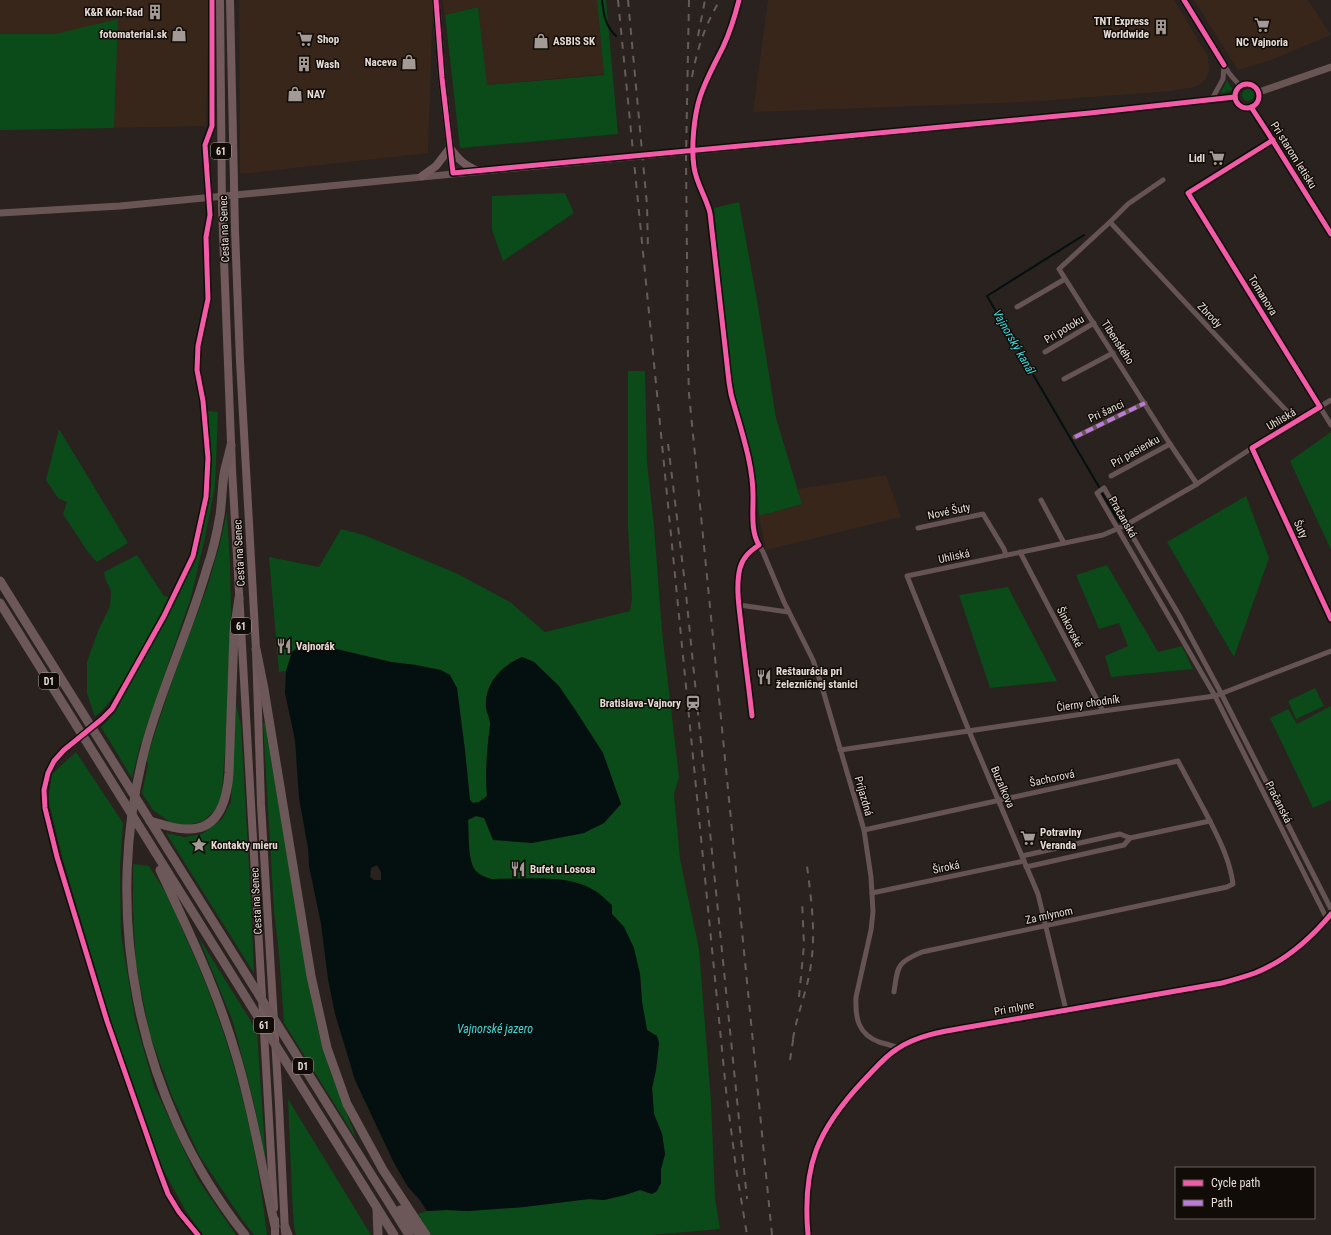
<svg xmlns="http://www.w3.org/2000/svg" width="1331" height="1235" viewBox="0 0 1331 1235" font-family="'Roboto Condensed',sans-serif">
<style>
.built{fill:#38261b}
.green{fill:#0b4a19}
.water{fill:#041010;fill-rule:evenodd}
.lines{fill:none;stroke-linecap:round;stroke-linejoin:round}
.stream{stroke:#041010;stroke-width:2}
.minor{stroke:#665354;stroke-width:5}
.tertiary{stroke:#665354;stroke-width:6}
.secondary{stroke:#6a5555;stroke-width:7}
.primary{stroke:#735a5c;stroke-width:8}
.motorway{stroke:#6d5859;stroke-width:9}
.rail{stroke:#685c5a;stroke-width:2;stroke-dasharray:7 7;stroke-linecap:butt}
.quiet{stroke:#bd7bd9;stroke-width:4;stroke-dasharray:8 4;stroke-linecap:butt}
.cycleway-casing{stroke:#120c08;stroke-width:8}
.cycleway{stroke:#f35aa7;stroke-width:5}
.labels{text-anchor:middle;stroke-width:3;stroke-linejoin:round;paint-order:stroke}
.shield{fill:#120c08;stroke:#a59d98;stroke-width:1}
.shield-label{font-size:10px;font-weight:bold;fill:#e4dbd5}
.poi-label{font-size:11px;font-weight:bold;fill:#e4dbd5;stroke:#120c08;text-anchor:start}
.street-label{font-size:11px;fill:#e4dbd5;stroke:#120c08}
.water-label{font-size:12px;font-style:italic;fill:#3cd8db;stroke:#120c08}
</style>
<rect width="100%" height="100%" fill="#29221e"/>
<!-- built -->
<g class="built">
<polygon points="0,0 209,0 206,126 0,130"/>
<polygon points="239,0 433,0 428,153 240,174"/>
<polygon points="442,0 597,0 604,74 486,85 478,7 445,15"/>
<polygon points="768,0 1174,0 1208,57 1209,72 1207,77 1202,83 1195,87 1171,91 1025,102 753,112"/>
<polygon points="1194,0 1308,0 1331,35 1271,60 1238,70"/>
<polygon points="886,475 901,517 766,550 759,516 802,504 798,489"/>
</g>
<!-- green -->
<g class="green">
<polygon points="597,0 606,0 618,134 460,148 445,15 478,7 487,85 604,75"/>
<polygon points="118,19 114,128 0,130 0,34 55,34"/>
<polygon points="1227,80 1233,90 1220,94"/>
<circle cx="1248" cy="95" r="6"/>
<polygon points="565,193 574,213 503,261 492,230 492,196"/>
<polygon points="739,202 758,306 776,418 802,504 759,516 757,486 744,425 733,393 714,208"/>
<path d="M628,371H645L647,462L654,526L662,631L679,777L674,794L680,859L699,949L711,1101L715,1198L720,1229L651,1235H431L418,1214L427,1211L447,1210L468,1211L524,1207L589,1199L604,1200L625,1195L640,1190L652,1194L661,1183V1169L665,1154L662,1134L654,1114L652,1088L656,1070L659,1043L657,1036L647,1030L642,1002L640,974L624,927L612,914L543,879H491C486,877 481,876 477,872C467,864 469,832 468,819L476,816L569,836L584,833L621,804L603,753L574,708L534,662L522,657C501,666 484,684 486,708C487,714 491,720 490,726C487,749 485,773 487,796L479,802L473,803L470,800L465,751L457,688L416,665L391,662L332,648L316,647L302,644L292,652L286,671L279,672L269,557L319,567L341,529L364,535L458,574L510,602L545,632L630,611L632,599L628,528Z"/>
<polygon points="207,411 218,412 215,487 204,542 191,597 139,749 132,778 101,727 114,714 172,606 195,560 208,501 210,457"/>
<polygon points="59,429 128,543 97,562 88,552 63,514 67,502 58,498 46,480"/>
<polygon points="1331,432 1331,550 1290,461"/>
<polygon points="1246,496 1269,558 1234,657 1167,542"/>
<polygon points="227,512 230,566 231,610 226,738 221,801 212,813 203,821 184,826 170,822 153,810 142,793 148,765 146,760 173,678 208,585 219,547"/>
<path d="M137,555L164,596L170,597C157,621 144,646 130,670C119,688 111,703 95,717L87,693V662L98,631L110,606L111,591L105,578L104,572Z"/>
<polygon points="1107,565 1158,652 1182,646 1193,669 1111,677 1105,656 1128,646 1119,623 1099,629 1076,575"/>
<polygon points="1008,587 1057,681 990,688 959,595"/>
<polygon points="1315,688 1324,706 1296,719 1288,701"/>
<polygon points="236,704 241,725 251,903 254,973 166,833 184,837 202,834 222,819 231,802"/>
<polygon points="1331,706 1331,800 1313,808 1270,718 1288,709 1297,724"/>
<polygon points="263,723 265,723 311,997 318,1030 330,1071 357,1140 284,1023 279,953 274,911"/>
<polygon points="76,752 123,823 120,867 121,934 135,1019 154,1086 197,1178 236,1235 203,1235 187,1213 160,1164 110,1018 63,860 48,799 52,774"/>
<path d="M133,864L149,866C155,876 162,886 168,897C176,913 182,930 190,947C231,1037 256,1136 267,1235H254L241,1218L199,1155L172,1096L150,1035L136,965L133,913Z"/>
<polygon points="198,936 257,1031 266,1163 253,1099 233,1022"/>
<polygon points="288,1099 371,1235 296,1235 294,1227 292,1194"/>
</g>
<!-- water -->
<path class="water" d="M302,644L316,647L332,648L391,662L416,665L441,670L450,675L457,688L465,751L470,800L473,803L479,802L487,796C485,773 487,749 490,726C491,720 487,714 486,708C484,684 501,666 522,657L534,662L559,686L574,708L603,753L621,804L604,823L584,833L532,843L493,840L484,818L476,816L468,820C469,832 467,864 477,872C481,876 486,877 491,879C519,879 566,874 590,888C599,892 605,899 612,905V914L624,927L634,948L640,974L642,1002L647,1030L657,1036L659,1043L656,1070L652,1088L654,1114L662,1134L665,1154L661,1169V1183L657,1191L652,1194L640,1190L625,1195L604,1200L589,1199L524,1207L468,1211L447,1210L427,1211L419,1199L408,1187L394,1163L355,1080L335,1014L328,979L321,924L309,866L308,848L299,798L295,740L285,693L286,671L292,652ZM377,865L381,872V880H374L370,877L371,868Z"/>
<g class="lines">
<!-- stream -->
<g class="stream">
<path d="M602,0C604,16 605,25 616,36"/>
<polyline points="1084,235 987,296 1099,487"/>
<polyline points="1102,493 1119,522"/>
</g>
<!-- minor -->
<g class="minor">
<polyline points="1184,0 1229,73 1240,86"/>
<polyline points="1212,99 1223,79 1224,65"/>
<polyline points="1273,140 1188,193 1331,425"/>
<polyline points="1163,180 1128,204 1110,222 1059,269 1170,444 1197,484"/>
<polyline points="1110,222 1296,421"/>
<polyline points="1017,307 1065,279"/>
<polyline points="1045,352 1094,323"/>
<polyline points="1064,379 1113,353"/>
<path d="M1331,400L1252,448L1197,484L1126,525L1103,535L907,576L969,731L1038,894L1066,1010C1105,1003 1145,997 1184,990C1209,985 1236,982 1260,971C1288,958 1312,937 1331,914"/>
<polyline points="1075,437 1145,403"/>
<polyline points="1252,448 1331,619"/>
<polyline points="1111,476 1170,444"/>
<polyline points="1041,500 1064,543"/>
<polyline points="918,528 983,514 1004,549 1006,555"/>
<path d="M756,540L763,552L784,602L813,660L822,687L864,830L871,877L873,912L871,930L856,997C855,1018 858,1034 879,1042C886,1044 892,1045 898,1048"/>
<polyline points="1020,552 1103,711"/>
<polyline points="739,605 788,612"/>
<path d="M752,716C749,688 745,660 742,633C740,612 735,588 740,568C743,557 750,551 759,545"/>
<polyline points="840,750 1103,711 1215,696 1331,651"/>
<polyline points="864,830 1178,761 1210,821"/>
<polyline points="1026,867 1124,845 1130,838"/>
<polyline points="872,893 1024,861"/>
<polyline points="1327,919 1215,696 1097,493 1104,488 1179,615 1221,693 1331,909"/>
<path d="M894,992C898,966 896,963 922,952L1227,887L1233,884C1230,861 1220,841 1210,821L1130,838L1120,834L1022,856"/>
</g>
<!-- tertiary -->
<g class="tertiary">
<polyline points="1251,107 1268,133 1331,234"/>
<path d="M808,1235C802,1165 817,1129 865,1079C875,1068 885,1056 898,1048C922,1034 950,1030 977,1025C1006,1020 1036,1014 1066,1010"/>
</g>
<!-- secondary -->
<g class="secondary">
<circle cx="1247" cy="96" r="12"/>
<polyline points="1259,92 1331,67"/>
<polyline points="0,213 120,206 1090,113 1235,97"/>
</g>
<!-- primary -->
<g class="primary">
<polyline points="220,0 222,207 232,469 274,1208"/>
<polyline points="230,0 235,230 240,361 256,649 261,804 279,1105 285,1232"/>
<polyline points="436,0 442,78 453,173"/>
<path d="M450,148C459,160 464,165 478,171"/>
<polyline points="422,176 436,166 450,148"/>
<polyline points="275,1220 275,1235"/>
</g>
<!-- motorway -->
<g class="motorway">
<path d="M231,445C229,455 226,464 224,474C222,487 222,501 220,515C217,533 213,551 207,568C190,627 164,682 147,741C100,910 136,1098 245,1235"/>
<polyline points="0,581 409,1235"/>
<polyline points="0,603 394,1235"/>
<polyline points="256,649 264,689 311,976 327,1048 347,1104 383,1170 426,1235"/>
<path d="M150,821C161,824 174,829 186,829C219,831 227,800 229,773L234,632L239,598"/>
<path d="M160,870C189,931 217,990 236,1055C253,1111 262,1169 275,1226"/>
<polyline points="377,1210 378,1235"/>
<polyline points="400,1210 420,1235"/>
<polyline points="285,1227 288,1235"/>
</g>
<!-- rail -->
<g class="rail">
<polyline points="618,0 726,1090 736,1168 747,1235"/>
<polyline points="628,0 647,205 648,251"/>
<polyline points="689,0 686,156 688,362 689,394 772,1235"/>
<polyline points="698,36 705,0"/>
<path d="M692,77C697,49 705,25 720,0"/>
<polyline points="668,444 685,584 747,1199"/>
<polyline points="799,997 804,945 802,900"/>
<path d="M793,1039C797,1013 808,989 811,964C816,931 811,898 807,866"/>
<polyline points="790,1060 794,1034"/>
</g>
<!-- quiet -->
<polyline class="quiet" points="1075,437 1145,403"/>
<defs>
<g id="cycleway">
<polyline points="436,0 442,78 453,173 1090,113 1235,97"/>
<path d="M739,0C735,16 730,32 723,47C715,63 706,79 700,97C694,116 691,147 694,167C696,183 706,197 710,213L729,382L731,394C740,428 754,464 753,500C753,514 751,532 759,545C750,551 743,557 740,568C735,588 740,612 742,633C745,660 749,688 752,716"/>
<polyline points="1184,0 1224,65"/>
<circle cx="1247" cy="96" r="12"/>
<polyline points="1251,107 1268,133 1331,234"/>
<polyline points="1273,140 1188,193 1320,407 1252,448 1331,619"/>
<polyline points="198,1235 179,1212 168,1194 159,1170 107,1021 57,857 45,808 44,790 48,773 54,761 64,750 102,719 112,709 164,616 193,556 206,497 208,458 203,401 197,370 198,346 208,299 206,237 210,215 205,145 212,126 212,0"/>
<path d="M808,1235C802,1166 817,1130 864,1080C875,1069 884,1057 897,1049C918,1035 945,1031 969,1027C1002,1021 1034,1016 1067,1010C1119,1001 1170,992 1222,983C1233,980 1244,977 1255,973C1285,961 1311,938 1331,914"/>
</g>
</defs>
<!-- cycleway casing -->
<use href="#cycleway" class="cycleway-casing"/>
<!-- cycleway -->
<use href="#cycleway" class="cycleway"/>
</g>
<!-- icons -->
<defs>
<symbol id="building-bare" viewBox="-9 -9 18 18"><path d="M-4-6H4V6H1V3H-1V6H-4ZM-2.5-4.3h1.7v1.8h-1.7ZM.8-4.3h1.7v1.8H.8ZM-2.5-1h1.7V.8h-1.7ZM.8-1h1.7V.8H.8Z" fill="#a39a95" stroke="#120c08" stroke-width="2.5" paint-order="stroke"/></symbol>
<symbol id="supermarket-bare" viewBox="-9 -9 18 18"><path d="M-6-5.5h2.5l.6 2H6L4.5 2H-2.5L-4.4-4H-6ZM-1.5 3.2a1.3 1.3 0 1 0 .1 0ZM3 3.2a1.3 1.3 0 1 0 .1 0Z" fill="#a39a95" stroke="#120c08" stroke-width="2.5" paint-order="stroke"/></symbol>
<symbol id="shop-bare" viewBox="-9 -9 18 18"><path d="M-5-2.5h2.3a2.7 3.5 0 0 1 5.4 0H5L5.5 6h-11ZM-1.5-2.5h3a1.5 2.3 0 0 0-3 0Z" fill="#a39a95" stroke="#120c08" stroke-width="2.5" paint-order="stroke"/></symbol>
<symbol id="restaurant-bare" viewBox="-9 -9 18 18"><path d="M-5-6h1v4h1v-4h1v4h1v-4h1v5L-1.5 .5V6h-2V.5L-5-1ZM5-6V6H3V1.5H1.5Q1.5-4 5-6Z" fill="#a39a95" stroke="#120c08" stroke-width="2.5" paint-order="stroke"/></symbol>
<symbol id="station-bare" viewBox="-9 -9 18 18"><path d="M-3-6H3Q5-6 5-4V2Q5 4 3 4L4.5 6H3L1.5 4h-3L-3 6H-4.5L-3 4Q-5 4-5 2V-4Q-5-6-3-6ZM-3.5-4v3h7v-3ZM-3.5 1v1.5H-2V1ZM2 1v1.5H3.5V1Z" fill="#a39a95" stroke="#120c08" stroke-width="2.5" paint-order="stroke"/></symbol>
<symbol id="sight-bare" viewBox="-9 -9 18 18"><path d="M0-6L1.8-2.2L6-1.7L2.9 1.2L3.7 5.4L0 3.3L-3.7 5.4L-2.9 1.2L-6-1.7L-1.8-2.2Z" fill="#a39a95" stroke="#120c08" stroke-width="2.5" paint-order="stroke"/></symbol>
</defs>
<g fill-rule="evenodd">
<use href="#building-bare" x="144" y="1" width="22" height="22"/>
<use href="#supermarket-bare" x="1251" y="14" width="22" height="22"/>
<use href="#building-bare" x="1150" y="16" width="22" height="22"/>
<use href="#shop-bare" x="168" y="23" width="22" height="22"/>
<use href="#supermarket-bare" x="294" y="28" width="22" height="22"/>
<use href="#shop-bare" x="530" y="30" width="22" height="22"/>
<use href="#shop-bare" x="398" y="51" width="22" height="22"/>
<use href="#building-bare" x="293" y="53" width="22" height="22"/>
<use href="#shop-bare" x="284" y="83" width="22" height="22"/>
<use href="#supermarket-bare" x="1206" y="147" width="22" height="22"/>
<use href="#restaurant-bare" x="273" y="635" width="22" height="22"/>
<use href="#restaurant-bare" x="753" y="666" width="22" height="22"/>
<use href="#station-bare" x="682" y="692" width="22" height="22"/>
<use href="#supermarket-bare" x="1017" y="827" width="22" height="22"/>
<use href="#sight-bare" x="188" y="834" width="22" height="22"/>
<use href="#restaurant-bare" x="507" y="858" width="22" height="22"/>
</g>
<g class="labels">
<!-- shield labels -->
<g class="shield">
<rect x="211" y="143" width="20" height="16" rx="3"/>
<rect x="231" y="618" width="20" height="16" rx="3"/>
<rect x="39" y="673" width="20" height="16" rx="3"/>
<rect x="254" y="1017" width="20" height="16" rx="3"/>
<rect x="293" y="1058" width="20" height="16" rx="3"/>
</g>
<g class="shield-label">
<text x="221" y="155">61</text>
<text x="241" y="630">61</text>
<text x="49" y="685">D1</text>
<text x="264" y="1029">61</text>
<text x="303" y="1070">D1</text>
</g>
<!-- poi labels -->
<g class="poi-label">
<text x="143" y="16" text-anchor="end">K&amp;R Kon-Rad</text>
<text x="1149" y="25" text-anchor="end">TNT Express<tspan x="1149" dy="13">Worldwide</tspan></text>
<text x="167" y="38" text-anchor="end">fotomaterial.sk</text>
<text x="317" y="43">Shop</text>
<text x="553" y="45">ASBIS SK</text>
<text x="1262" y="46" text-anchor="middle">NC Vajnoria</text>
<text x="397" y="66" text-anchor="end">Naceva</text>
<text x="316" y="68">Wash</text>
<text x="307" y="98">NAY</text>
<text x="1205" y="162" text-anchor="end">Lidl</text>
<text x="296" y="650">Vajnorák</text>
<text x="776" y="675">Reštaurácia pri<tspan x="776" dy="13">železničnej stanici</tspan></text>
<text x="681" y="707" text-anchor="end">Bratislava-Vajnory</text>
<text x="1040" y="836">Potraviny<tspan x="1040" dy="13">Veranda</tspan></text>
<text x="211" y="849">Kontakty mieru</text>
<text x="530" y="873">Bufet u Lososa</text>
</g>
<!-- street labels -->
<g class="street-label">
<text transform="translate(1294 155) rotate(58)" y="4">Pri starom letisku</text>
<text transform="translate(224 229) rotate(-92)" y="4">Cesta na Senec</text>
<text transform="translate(1263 295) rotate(58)" y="4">Tomanova</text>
<text transform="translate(1210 315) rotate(47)" y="4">Zbrody</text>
<text transform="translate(1064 329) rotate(-31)" y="4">Pri potoku</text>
<text transform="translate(1118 342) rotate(57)" y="4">Tibenského</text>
<text transform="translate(1106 411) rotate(-25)" y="4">Pri šanci</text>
<text transform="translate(1281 419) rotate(-31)" y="4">Uhliská</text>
<text transform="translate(1135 451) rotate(-29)" y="4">Pri pasienku</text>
<text transform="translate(949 511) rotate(-12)" y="4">Nové Šuty</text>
<text transform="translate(1123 517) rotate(60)" y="4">Pračanská</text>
<text transform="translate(1301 529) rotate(65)" y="4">Šuty</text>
<text transform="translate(239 553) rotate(-93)" y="4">Cesta na Senec</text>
<text transform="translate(954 556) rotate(-12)" y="4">Uhliská</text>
<text transform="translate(1070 627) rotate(63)" y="4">Šinkovské</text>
<text transform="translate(1088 703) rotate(-8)" y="4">Čierny chodník</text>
<text transform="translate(1052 778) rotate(-12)" y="4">Šachorová</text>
<text transform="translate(1003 787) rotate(67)" y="4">Buzalkova</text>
<text transform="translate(864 796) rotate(74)" y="4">Príjazdná</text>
<text transform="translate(1279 802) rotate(63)" y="4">Pračanská</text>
<text transform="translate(946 867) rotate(-12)" y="4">Široká</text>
<text transform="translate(256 901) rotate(-93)" y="4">Cesta na Senec</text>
<text transform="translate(1049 915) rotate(-12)" y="4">Za mlynom</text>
<text transform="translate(1014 1008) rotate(-10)" y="4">Pri mlyne</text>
</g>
<!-- water labels -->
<g class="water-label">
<text transform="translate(1014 342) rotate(60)" y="4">Vajnorský kanál</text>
<text x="495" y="1033">Vajnorské jazero</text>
</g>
</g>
<!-- legend -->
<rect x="1175" y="1167" width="140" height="52" fill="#120c08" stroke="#665f5a"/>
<rect x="1183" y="1180" width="20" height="6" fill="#f35aa7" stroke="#665f5a"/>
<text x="1211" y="1187" font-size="12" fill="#e4dbd5">Cycle path</text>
<rect x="1183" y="1200" width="20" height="6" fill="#bd7bd9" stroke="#665f5a"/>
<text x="1211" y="1207" font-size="12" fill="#e4dbd5">Path</text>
</svg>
